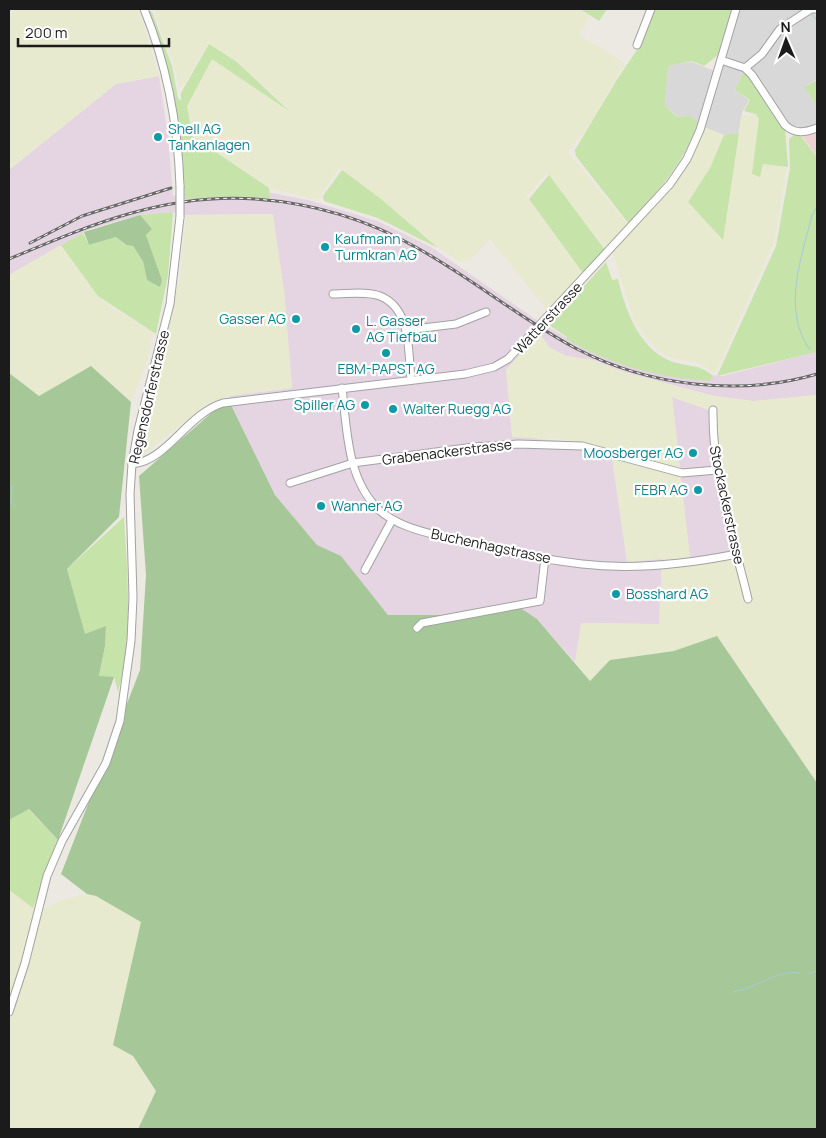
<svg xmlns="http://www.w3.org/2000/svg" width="826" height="1138" viewBox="0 0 826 1138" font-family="Manrope,sans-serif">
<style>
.residential{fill:#d9d8d8}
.commercial{fill:#ecd3d1}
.industrial{fill:#e5d4e1}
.farmland{fill:#e7eace;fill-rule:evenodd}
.grass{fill:#c6e3aa}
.forest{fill:#a6c899}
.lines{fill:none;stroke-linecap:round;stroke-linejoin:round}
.stream{stroke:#a5cbd7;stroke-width:1}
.minor-casing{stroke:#a2a2a2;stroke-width:9}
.minor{stroke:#fff;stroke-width:7}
.rail-casing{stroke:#696969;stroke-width:3}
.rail{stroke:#fff;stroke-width:1;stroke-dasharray:4;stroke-linecap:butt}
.minor-bridge-casing{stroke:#a2a2a2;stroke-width:9;stroke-linecap:butt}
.minor-bridge{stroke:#fff;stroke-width:7}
.culture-dot{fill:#0f9aa8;stroke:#fff;stroke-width:2}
.labels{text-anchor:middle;stroke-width:4.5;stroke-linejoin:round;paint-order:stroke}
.culture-label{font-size:14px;fill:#0d838f;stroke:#fff;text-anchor:start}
.street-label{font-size:14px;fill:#1b1b1b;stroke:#fff}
</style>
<rect width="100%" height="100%" fill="#ece9e2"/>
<!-- residential -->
<polygon class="residential" points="736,9 817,9 817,79 804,87 817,106 817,125 806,129 788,124 770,101 752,70 744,71 735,90 749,100 742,113 739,133 724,135 704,127 690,116 678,117 665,105 668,65 692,62 717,72"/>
<!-- commercial -->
<polygon class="commercial" points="817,131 817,156 801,135"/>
<!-- industrial -->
<g class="industrial">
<polygon points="159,76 168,137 173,196 187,192 252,189 312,201 377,221 431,247 538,321 589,351 695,374 723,376 817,352 817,395 753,401 714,396 624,372 593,360 566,356 550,348 537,439 588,443 612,458 627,561 662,559 659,624 582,623 575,662 537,619 450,615 388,615 341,557 317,545 275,495 231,405 229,396 292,388 284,291 272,214 186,215 173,212 140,215 90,229 9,275 9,170 116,84"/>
<polygon points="672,397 709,410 712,463 734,552 690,559"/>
</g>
<!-- farmland -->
<g class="farmland">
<polygon points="17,9 138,9 159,76 116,84 9,170 9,14"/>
<polygon points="153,9 580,9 590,16 579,35 625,63 590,125 568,152 628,225 605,249 547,173 526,196 583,273 547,310 490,239 470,260 460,262 438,247 381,199 339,168 318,200 269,188 192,136 187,106 212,59 287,109 272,93 238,62 208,43 185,83 179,87 174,65"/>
<polygon points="755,114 759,119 752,174 760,176 764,164 787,168 774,242 717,370 713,373 700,363 671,358 659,352 635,323 612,251 675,184 690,160 704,127 724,135 710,168 688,202 722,240 741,116"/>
<polygon points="273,214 284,291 292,388 229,396 207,404 136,461 181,272 186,215"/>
<polygon points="61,245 98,296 111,307 153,332 147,361 131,402 91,366 39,396 9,373 9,275"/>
<path d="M539,332L550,348L565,356L593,360L624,372L714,396L753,401L817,395V783L717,636L674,651L610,660L590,681L575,662L581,623L659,624L662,559L627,562L612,458L588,443L556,439L512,437L506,370ZM672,397L708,410L712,463L734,552L690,559Z"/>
<polygon points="9,890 33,908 43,909 62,900 87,894 96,896 141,922 113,1045 133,1056 156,1092 137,1129 9,1129"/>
</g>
<!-- grass -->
<g class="grass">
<polygon points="146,9 152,12 172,66 178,98 181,101 181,93 209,44 237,62 289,111 212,59 187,106 192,136 269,188 270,198 221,197 185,199 178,129"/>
<polygon points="580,9 607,9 599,21"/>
<path d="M652,9H732L719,54L704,66L692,61L668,66L665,105L677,117L690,116L699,123C683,163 658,192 629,224L576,156L575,150L618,78L637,50Z"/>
<polygon points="744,71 751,76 785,128 788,167 763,164 760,177 752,174 759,119 756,114 744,111 750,100 735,90"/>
<polygon points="817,80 817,106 804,87"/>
<polygon points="739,133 723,240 688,202 710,168 724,135"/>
<polygon points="794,135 800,135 817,157 817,352 717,376 776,246 790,168 789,139"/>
<polygon points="342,170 381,199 438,248 378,218 324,201 323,196"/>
<polygon points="549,175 605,250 583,273 529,199"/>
<polygon points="173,212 168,275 156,334 98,296 61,245 83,233 89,245 116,237 125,245 133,246 143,260 147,280 160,286 162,280 146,235 152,229 139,215"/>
<path d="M606,262L612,280L618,279C625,309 638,346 668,360C683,367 698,363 712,375L711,381C659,378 611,365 566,339L567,337L549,325Z"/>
<path d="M124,517C127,574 134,636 118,692L114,677H99L105,646L106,626L85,635L67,569Z"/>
<polygon points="28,809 58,840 33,908 9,890 9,820"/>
</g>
<!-- forest -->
<g class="forest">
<polygon points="173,212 140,215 152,229 146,235 162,280 160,287 147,280 143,261 133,246 126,245 116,237 89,245 84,232 140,215"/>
<polygon points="91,366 131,402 119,517 67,569 85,634 106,626 105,646 99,676 114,677 58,840 29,809 9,820 9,373 39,396"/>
<polygon points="231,405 275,495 317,545 341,556 388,615 450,615 513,603 537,619 590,681 610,660 674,651 717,636 817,783 817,1129 138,1129 156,1091 133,1056 113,1045 141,922 96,896 87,894 61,874 140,670 146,575 139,476 216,409"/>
</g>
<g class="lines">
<!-- stream -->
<g class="stream">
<polyline points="812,14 817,21"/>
<path d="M810,350C781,310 802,257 812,215L817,207"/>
<polyline points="9,484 12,487 11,501 15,506"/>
<polyline points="808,974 817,971"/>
<path d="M733,992C753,989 780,969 799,973"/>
</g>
<defs>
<g id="minor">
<path d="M144,9C167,65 178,126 180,186"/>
<polyline points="637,45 651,9"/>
<path d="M721,60L745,68L752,75L785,125C795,134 804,133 817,128"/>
<polyline points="745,68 762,54 780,29 811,9 817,9"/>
<path d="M333,294C347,294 367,291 380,296C412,309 408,352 411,380"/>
<polyline points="406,330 456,324 486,312"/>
<path d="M342,388C347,430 347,478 378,509C398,528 430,533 455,540C496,550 540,559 582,564C632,570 687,564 737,554"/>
<path d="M713,410C712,475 733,537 748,599"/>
<path d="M132,464C167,461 187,414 223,403L465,374L494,367L508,359L670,184L687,159L700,130L736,9"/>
<polyline points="290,483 353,463 474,447 518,444 582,446 682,473 717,470"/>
<polyline points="365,570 392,520"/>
<polyline points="417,628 422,623 540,601 545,558"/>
<polyline points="9,1012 25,963 47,876 62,841 106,763 120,721 131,641 133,597 130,494 132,464 138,430 170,304 180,217"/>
</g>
</defs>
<!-- minor casing -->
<use href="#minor" class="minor-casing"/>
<!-- minor -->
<use href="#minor" class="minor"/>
<defs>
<g id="rail">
<polyline points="30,243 82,216 171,188"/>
<path d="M9,259C90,225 164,193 255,199C313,203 369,220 419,249C473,279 522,320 577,349C649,386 739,397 817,374"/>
</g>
</defs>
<!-- rail casing -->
<use href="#rail" class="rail-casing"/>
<!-- rail -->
<use href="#rail" class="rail"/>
<defs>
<polyline id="minor-bridge" points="180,186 180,217"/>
</defs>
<!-- minor-bridge casing -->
<use href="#minor-bridge" class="minor-bridge-casing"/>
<!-- minor-bridge -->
<use href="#minor-bridge" class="minor-bridge"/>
</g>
<!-- markers -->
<g class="culture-dot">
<circle cx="158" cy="137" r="5"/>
<circle cx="325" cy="247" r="5"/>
<circle cx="296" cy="319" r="5"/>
<circle cx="356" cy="329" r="5"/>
<circle cx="386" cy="353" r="5"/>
<circle cx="365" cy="405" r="5"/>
<circle cx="393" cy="409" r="5"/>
<circle cx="693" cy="453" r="5"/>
<circle cx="698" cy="490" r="5"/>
<circle cx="321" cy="506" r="5"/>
<circle cx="616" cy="594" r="5"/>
</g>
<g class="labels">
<!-- culture labels -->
<g class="culture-label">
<text x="168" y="134">Shell AG<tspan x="168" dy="16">Tankanlagen</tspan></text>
<text x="335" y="244">Kaufmann<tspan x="335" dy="16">Turmkran AG</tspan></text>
<text x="286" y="324" text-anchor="end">Gasser AG</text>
<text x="366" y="326">L. Gasser<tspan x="366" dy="16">AG Tiefbau</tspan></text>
<text x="386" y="374" text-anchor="middle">EBM-PAPST AG</text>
<text x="355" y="410" text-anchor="end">Spiller AG</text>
<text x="403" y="414">Walter Ruegg AG</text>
<text x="683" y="458" text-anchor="end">Moosberger AG</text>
<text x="688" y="495" text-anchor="end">FEBR AG</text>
<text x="331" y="511">Wanner AG</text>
<text x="626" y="599">Bosshard AG</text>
</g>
<!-- street labels -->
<g class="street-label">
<text transform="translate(548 318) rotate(-47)" y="5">Watterstrasse</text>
<text transform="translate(149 397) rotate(-77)" y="5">Regensdorferstrasse</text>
<text transform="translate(447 452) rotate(-7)" y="5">Grabenackerstrasse</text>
<text transform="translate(727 505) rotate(78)" y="5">Stockackerstrasse</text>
<text transform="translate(491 546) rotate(12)" y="5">Buchenhagstrasse</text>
</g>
</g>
<!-- border -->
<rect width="826" height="1138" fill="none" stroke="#1b1b1b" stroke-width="20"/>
<!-- north arrow -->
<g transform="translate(786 40) rotate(358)" stroke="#ffffff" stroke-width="4" paint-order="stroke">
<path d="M0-4L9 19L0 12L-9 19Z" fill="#1b1b1b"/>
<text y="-8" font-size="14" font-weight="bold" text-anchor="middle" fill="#1b1b1b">N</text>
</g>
<!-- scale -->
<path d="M18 38v8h151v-8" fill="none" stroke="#1b1b1b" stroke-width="2.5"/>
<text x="25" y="38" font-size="15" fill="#1b1b1b" stroke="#ffffff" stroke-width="4" paint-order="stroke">200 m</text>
</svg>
